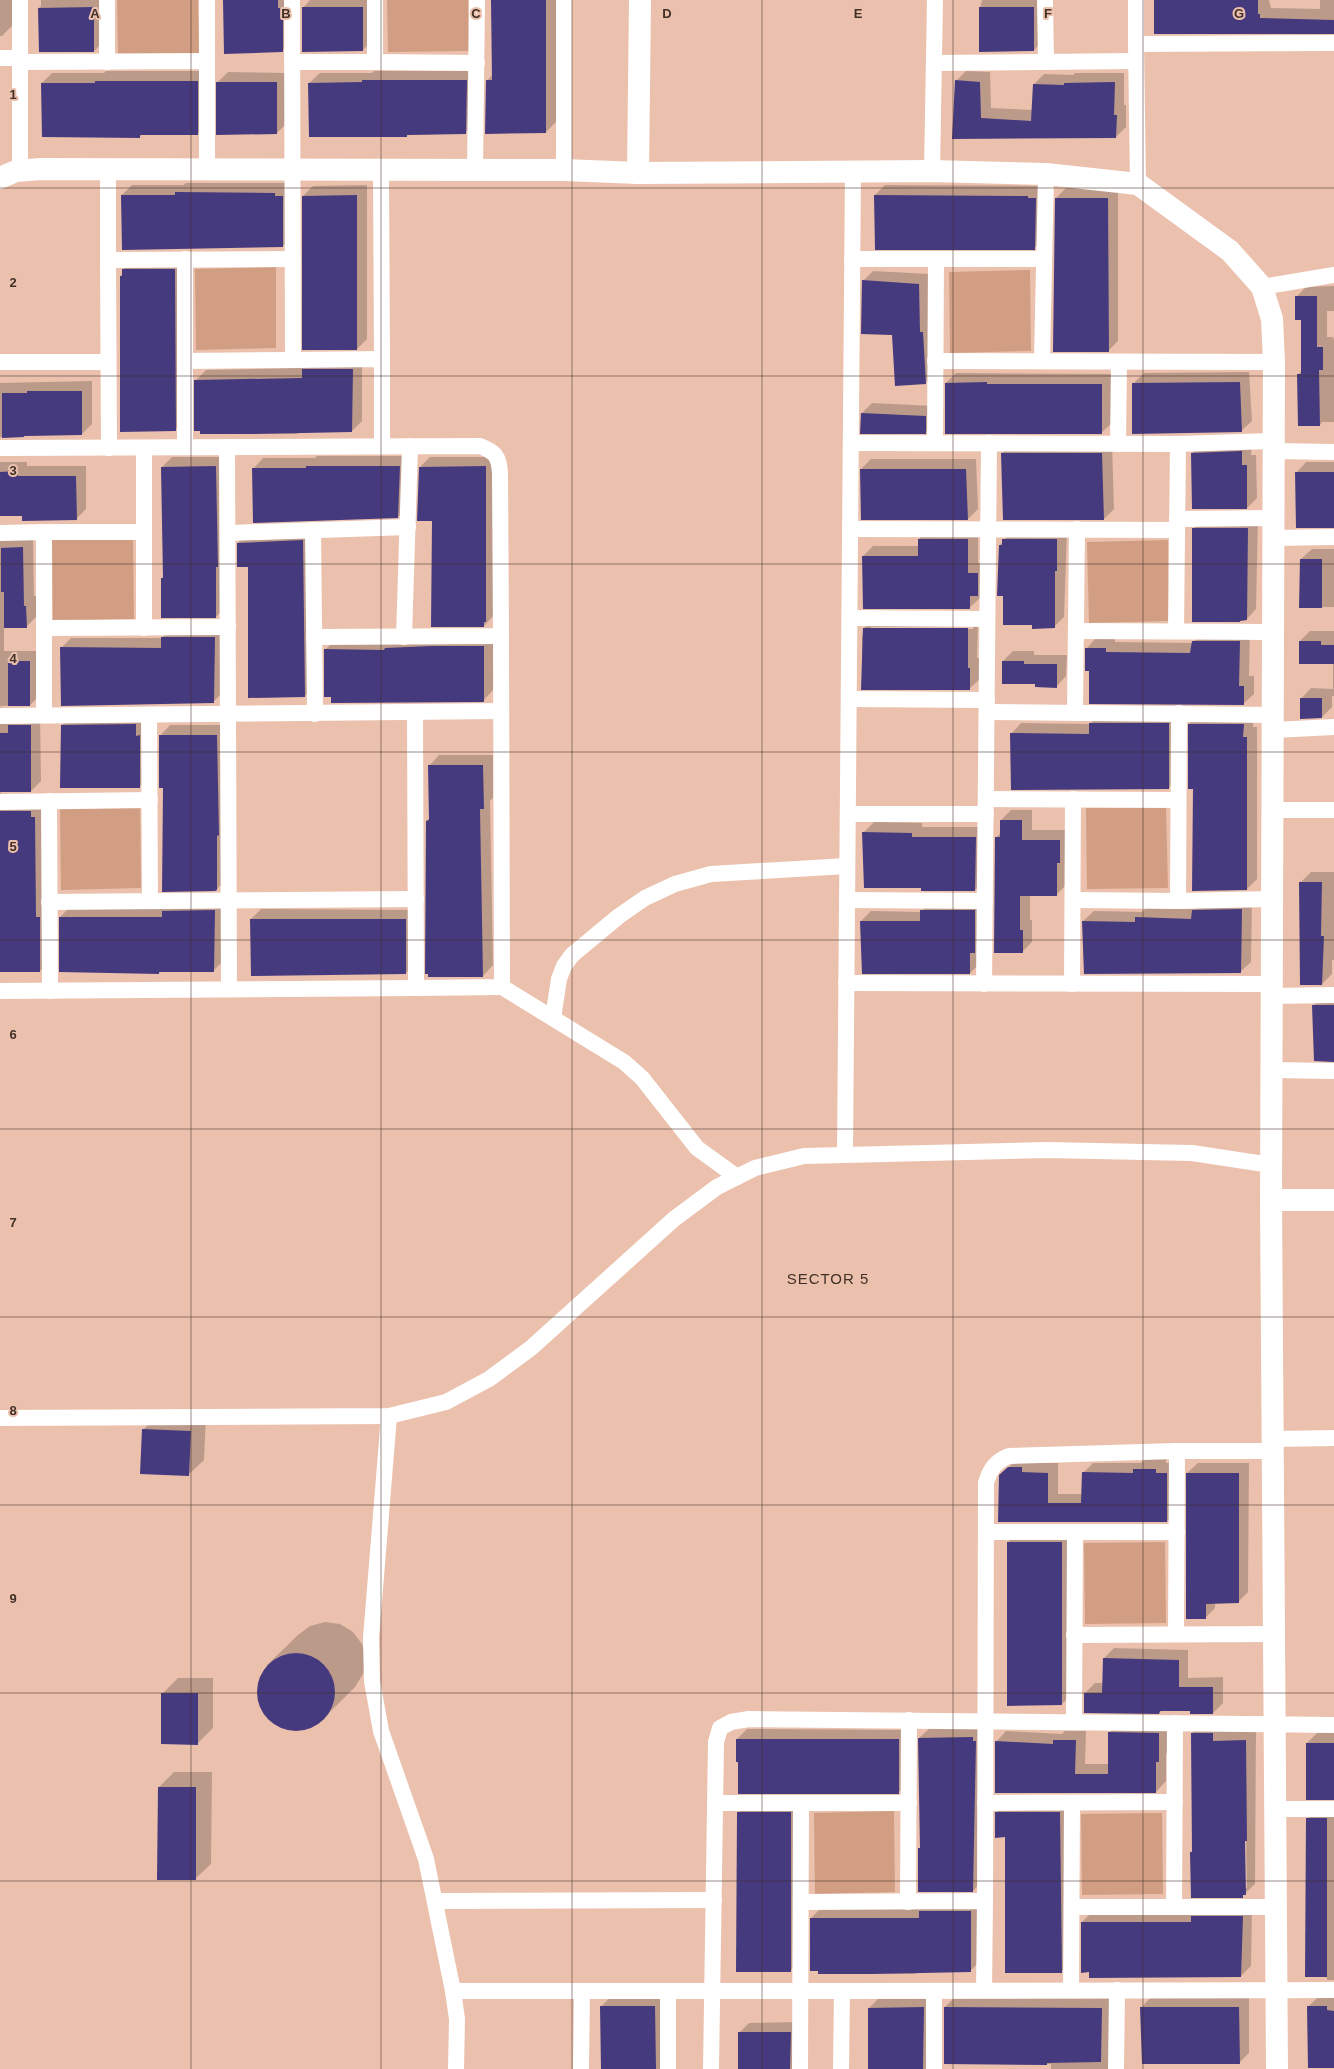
<svg xmlns="http://www.w3.org/2000/svg" width="1334" height="2069" viewBox="0 0 1334 2069" font-family="Helvetica,sans-serif">
<style>
.green{fill:#d19e83}
.shadow{fill:#0003;fill-rule:evenodd}
.building{fill:#463a7f}
.lines{fill:none;stroke-linecap:round;stroke-linejoin:round}
.street{stroke:#fff;stroke-width:16}
.secondary{stroke:#fff;stroke-width:22}
.grid{fill:none;stroke:#413028;stroke-width:1;stroke-opacity:0.55}
.labels{text-anchor:middle;stroke-width:4;stroke-linejoin:round;paint-order:stroke}
.neighbourhood-label{font-size:15px;letter-spacing:1px;fill:#413028;stroke:#ebc1ad}
.grid-label{font-size:13px;text-anchor:middle;font-weight:bold;fill:#413028;stroke:#ebc1ad;stroke-width:4;stroke-linejoin:round;paint-order:stroke}
</style>
<rect width="100%" height="100%" fill="#ebc1ad"/>
<!-- green -->
<g class="green">
<polygon points="117,0 198,0 199,54 118,55"/>
<polygon points="387,0 468,0 469,51 388,52"/>
<polygon points="276,267 276,348 196,350 195,269"/>
<polygon points="1030,270 1031,351 950,353 949,272"/>
<polygon points="133,538 134,619 53,621 52,540"/>
<polygon points="1168,540 1169,621 1089,623 1087,542"/>
<polygon points="140,807 141,888 61,890 60,809"/>
<polygon points="1166,807 1168,888 1087,889 1086,808"/>
<polygon points="1165,1542 1166,1623 1085,1624 1084,1543"/>
<polygon points="894,1811 895,1892 815,1894 814,1813"/>
<polygon points="1162,1813 1163,1894 1082,1895 1081,1814"/>
</g>
<!-- shadow -->
<g class="shadow">
<polygon points="0,0 13,0 13,25 2,36 0,36"/>
<polygon points="41,0 104,0 104,41 94,51 39,8 41,6"/>
<polygon points="224,0 292,0 292,41 282,51"/>
<polygon points="310,0 374,0 373,40 363,50 303,8"/>
<polygon points="492,0 556,0 556,122 546,132 487,81 493,74"/>
<polygon points="982,0 1044,0 1044,40 1034,50 980,8"/>
<polygon points="1154,0 1269,0 1271,8 1320,9 1320,0 1334,0 1334,33 1155,33"/>
<polygon points="106,71 207,71 207,124 197,134 142,134 140,137 42,83 52,73 104,73"/>
<polygon points="374,71 476,71 476,123 465,133 385,136 309,83 320,73 372,73"/>
<polygon points="966,71 990,72 991,108 1033,110 1034,84 1044,74 1073,75 1075,73 1124,73 1124,105 1126,105 1126,127 1116,137 953,138 956,81"/>
<polygon points="228,72 287,73 287,123 277,133 218,134 218,82"/>
<polygon points="186,183 285,183 293,236 283,246 122,195 132,185 183,185"/>
<polygon points="367,185 367,339 357,349 303,196 313,186"/>
<polygon points="885,185 1038,186 1045,238 1034,248 875,195"/>
<polygon points="1066,188 1118,188 1118,341 1108,351 1056,198"/>
<polygon points="185,259 185,420 175,430 121,276 123,270 133,260"/>
<polygon points="873,271 929,274 936,373 925,383 893,334 863,281"/>
<polygon points="1334,286 1334,311 1327,311 1327,337 1333,337 1334,340 1334,422 1322,422 1320,425 1298,375 1302,370 1302,319 1296,297 1306,287"/>
<polygon points="362,359 362,421 352,431 299,431 297,434 201,433 196,380 206,370 305,368 313,360"/>
<polygon points="1249,372 1252,421 1241,431 1133,384 1144,373"/>
<polygon points="956,373 1112,374 1112,423 1101,433 946,383"/>
<polygon points="92,381 92,424 82,434 0,437 0,383"/>
<polygon points="872,403 935,406 935,423 925,433 861,433 862,413"/>
<polygon points="1252,442 1251,455 1256,455 1257,498 1247,508 1192,453 1203,443"/>
<polygon points="1013,443 1112,443 1114,509 1104,519 1002,453"/>
<polygon points="317,456 410,456 408,507 398,517 253,469 263,458 315,458"/>
<polygon points="172,457 226,457 226,606 216,617 162,578 164,576 162,467"/>
<polygon points="430,457 496,457 494,615 484,626 433,520 420,467"/>
<polygon points="871,459 976,459 978,509 968,519 862,519 861,469"/>
<polygon points="0,462 27,462 27,466 86,466 86,509 76,519 22,515 0,515"/>
<polygon points="1306,462 1334,462 1334,527 1296,473"/>
<polygon points="1258,518 1256,609 1246,620 1240,621 1193,529 1204,519"/>
<polygon points="929,529 978,529 978,563 988,563 980,598 969,608 863,556 873,546 919,546 919,539"/>
<polygon points="1014,529 1067,529 1064,617 1054,627 1033,624 1004,595 1000,545"/>
<polygon points="312,530 315,686 305,696 238,543 248,533"/>
<polygon points="0,538 33,538 34,596 36,596 36,617 26,627 4,627 4,651 40,651 40,695 30,705 0,706 2,711 40,715 41,781 31,791 0,792 6,801 41,801 50,961 40,971 0,972"/>
<polygon points="1312,549 1334,549 1334,607 1300,607 1301,559"/>
<path d="M874,618L978,619L977,658H980V679L969,689H862V637L864,628ZM871,627H973V629H871Z"/>
<polygon points="172,627 224,627 223,692 213,702 61,648 71,638 162,638"/>
<polygon points="1203,631 1250,632 1249,676 1254,676 1254,694 1243,704 1090,670 1086,649 1096,638 1115,639 1115,642 1193,643"/>
<polygon points="1310,631 1334,631 1334,696 1332,696 1332,707 1322,717 1301,699 1311,688 1333,689 1333,663 1300,641"/>
<polygon points="494,636 493,690 483,701 325,650 335,640"/>
<polygon points="1013,651 1034,651 1034,655 1067,655 1066,676 1056,687 1036,683 1003,661"/>
<polygon points="1100,713 1179,714 1179,777 1169,788 1011,734 1021,723 1090,724"/>
<polygon points="146,714 150,777 139,787 62,725 72,715"/>
<polygon points="1200,714 1253,714 1253,727 1257,727 1257,879 1247,889 1189,724"/>
<polygon points="170,725 227,725 227,879 217,889 164,787 160,736"/>
<polygon points="439,755 493,755 493,798 490,801 493,965 483,976 426,821 430,818 429,766"/>
<polygon points="1011,810 1032,810 1032,830 1070,830 1066,885 1056,895 1030,895 1030,920 1032,920 1032,942 1022,952 996,838 1001,832 1001,820"/>
<polygon points="874,822 922,823 922,827 986,827 985,880 975,890 863,833"/>
<polygon points="1311,872 1334,872 1334,960 1332,960 1332,974 1322,984 1300,883"/>
<polygon points="1252,899 1251,962 1240,972 1083,921 1094,911 1142,912 1147,907 1194,909 1203,900"/>
<polygon points="225,900 224,960 213,971 161,971 159,973 60,971 60,917 70,907"/>
<polygon points="932,900 985,901 980,963 970,973 861,921 871,911 921,912"/>
<polygon points="261,909 416,910 416,963 406,973 252,975 251,919"/>
<polygon points="1323,996 1334,996 1334,1060 1313,1006"/>
<polygon points="159,1414 206,1416 204,1460 188,1475 143,1430"/>
<polygon points="1019,1457 1031,1463 1058,1463 1058,1494 1082,1494 1083,1473 1093,1463 1141,1463 1145,1459 1166,1459 1166,1463 1177,1463 1177,1511 1167,1522 999,1522 1000,1476"/>
<polygon points="1198,1463 1249,1463 1248,1592 1238,1602 1215,1603 1215,1608 1205,1618 1187,1473"/>
<polygon points="1018,1532 1072,1532 1072,1694 1062,1704 1008,1705 1008,1542"/>
<polygon points="325,1622 340,1624 353,1632 362,1644 366,1659 363,1674 355,1687 325,1717 312,1727 298,1730 283,1728 270,1720 261,1708 257,1693 259,1679 267,1665 298,1635 310,1626"/>
<polygon points="1114,1648 1188,1650 1188,1678 1223,1677 1223,1703 1213,1713 1191,1710 1162,1710 1159,1713 1085,1693 1095,1683 1104,1683 1104,1658"/>
<polygon points="178,1678 213,1678 213,1728 197,1744 162,1694"/>
<polygon points="1119,1722 1169,1723 1169,1751 1166,1754 1166,1781 1156,1792 996,1792 996,1742 1006,1731 1062,1734 1065,1731 1086,1731 1085,1764 1109,1764 1109,1733"/>
<path d="M1202,1723L1256,1730L1255,1884L1242,1896H1192L1191,1852L1193,1850L1192,1733ZM1244,1836H1246L1247,1888H1245Z"/>
<polygon points="983,1727 983,1880 973,1891 919,1849 921,1847 919,1738 930,1728"/>
<polygon points="747,1729 909,1730 909,1782 899,1792 737,1761 737,1739"/>
<polygon points="1317,1733 1334,1733 1334,1799 1307,1743"/>
<polygon points="174,1772 212,1772 211,1864 195,1879 159,1787"/>
<polygon points="1070,1802 1071,1962 1061,1972 996,1813 1006,1803"/>
<polygon points="749,1803 801,1803 801,1960 790,1971 738,1813"/>
<polygon points="1317,1809 1334,1809 1334,1980 1327,1980 1307,1819"/>
<polygon points="981,1901 980,1961 970,1971 918,1971 916,1974 819,1973 819,1970 811,1970 811,1918 821,1908"/>
<polygon points="1252,1907 1251,1966 1241,1976 1090,1977 1082,1922 1092,1912"/>
<polygon points="1334,1993 1334,2067 1308,2007 1318,1997"/>
<polygon points="611,1996 665,1996 665,2069 601,2069 601,2007"/>
<polygon points="934,1997 934,2069 869,2069 869,2008 879,1998"/>
<polygon points="955,1997 1112,1998 1111,2069 1051,2069 1051,2064 944,2063 944,2008"/>
<polygon points="1151,1997 1249,1998 1249,2053 1239,2063 1141,2008"/>
<polygon points="800,2022 801,2069 738,2069 739,2033 749,2023"/>
</g>
<!-- building -->
<g class="building">
<polygon points="223,0 278,0 278,8 283,8 283,52 224,54"/>
<polygon points="491,0 546,0 546,133 485,134 486,80 492,80"/>
<polygon points="1154,0 1258,0 1258,14 1260,14 1260,18 1334,20 1334,34 1154,34"/>
<polygon points="94,7 94,52 39,52 38,8"/>
<polygon points="302,7 363,7 363,51 302,52"/>
<polygon points="979,7 1034,7 1034,51 979,52"/>
<polygon points="362,80 467,80 466,134 407,135 407,137 309,137 308,83 362,82"/>
<polygon points="955,80 980,82 981,118 1031,121 1033,84 1064,85 1064,83 1115,82 1114,115 1117,115 1116,138 952,139"/>
<polygon points="95,81 198,81 198,135 140,135 140,138 42,137 41,83 95,83"/>
<polygon points="216,82 277,82 277,134 216,135"/>
<polygon points="175,192 275,193 275,196 283,196 283,247 122,250 121,195 175,195"/>
<polygon points="357,195 357,350 302,350 302,196"/>
<polygon points="874,195 1028,196 1028,198 1036,198 1035,250 875,250"/>
<polygon points="1055,198 1108,198 1109,352 1053,352"/>
<polygon points="122,269 175,269 176,431 120,432 120,276 122,276"/>
<polygon points="862,280 919,284 920,332 923,332 926,384 895,386 892,335 861,334"/>
<polygon points="1295,296 1317,296 1317,347 1323,347 1323,370 1319,370 1320,426 1298,426 1297,374 1301,374 1301,320 1295,320"/>
<polygon points="302,369 353,369 352,432 253,434 200,434 200,431 194,431 194,380 302,378"/>
<polygon points="987,382 987,384 1102,384 1102,434 945,434 945,383"/>
<polygon points="1240,382 1242,432 1132,434 1132,383"/>
<polygon points="27,391 82,391 82,435 24,436 24,437 2,438 2,393 27,393"/>
<polygon points="861,413 926,416 926,434 860,434"/>
<polygon points="1242,451 1242,465 1247,465 1247,509 1192,509 1191,453"/>
<polygon points="1001,453 1102,453 1104,520 1003,520"/>
<polygon points="216,466 218,567 216,567 216,618 161,618 161,578 163,578 161,467"/>
<polygon points="306,466 400,466 398,518 253,523 252,468 306,468"/>
<polygon points="486,466 486,622 484,622 484,627 431,627 432,521 417,521 419,467"/>
<polygon points="860,469 966,469 968,520 861,520"/>
<polygon points="18,471 18,476 76,476 77,520 22,521 22,516 0,516 0,472"/>
<polygon points="1295,472 1334,472 1334,528 1296,528"/>
<polygon points="1192,528 1248,528 1247,620 1240,621 1240,622 1192,622"/>
<polygon points="918,539 968,539 968,573 978,573 978,596 970,596 970,609 863,609 862,556 918,556"/>
<polygon points="1002,539 1057,539 1057,571 1055,571 1055,628 1032,629 1032,625 1003,625 1003,596 997,596 999,545 1002,545"/>
<polygon points="303,540 305,697 248,698 248,567 237,567 237,543"/>
<polygon points="23,547 24,606 26,606 27,628 4,628 4,592 1,592 1,548"/>
<polygon points="1300,559 1322,559 1322,608 1299,608"/>
<polygon points="863,628 968,628 968,668 970,668 970,690 861,690"/>
<polygon points="161,637 215,637 214,703 61,706 60,647 161,648"/>
<polygon points="1192,641 1240,641 1239,686 1244,686 1244,705 1089,704 1089,671 1085,671 1085,648 1106,648 1106,652 1190,653"/>
<polygon points="1299,641 1321,641 1321,645 1334,645 1334,664 1299,664"/>
<polygon points="432,646 484,646 484,702 331,703 331,697 324,697 324,649 384,650 385,648"/>
<rect x="8" y="661" width="22" height="45"/>
<polygon points="1002,661 1024,661 1024,664 1057,664 1057,688 1035,687 1035,684 1002,684"/>
<polygon points="1300,698 1322,698 1322,718 1300,719"/>
<polygon points="1089,723 1169,723 1169,789 1011,790 1010,733 1089,734"/>
<polygon points="136,724 136,736 140,735 140,788 60,788 61,725"/>
<polygon points="1188,724 1244,724 1243,737 1247,737 1247,890 1192,891 1193,789 1188,789"/>
<polygon points="8,725 31,725 31,792 0,792 0,733 8,733"/>
<polygon points="159,735 217,735 219,835 217,836 217,890 215,891 162,892 163,788 159,788"/>
<polygon points="428,765 483,765 484,809 480,809 483,977 428,977 428,974 425,974 426,821 429,820"/>
<polygon points="0,811 31,811 31,817 35,817 36,917 40,917 40,972 0,972"/>
<polygon points="1000,820 1022,820 1022,840 1060,840 1060,863 1057,863 1057,896 1020,896 1020,930 1023,930 1023,953 994,953 995,837 1000,837"/>
<polygon points="862,832 912,833 912,837 976,837 975,891 921,891 921,888 864,888"/>
<polygon points="1299,882 1322,882 1321,936 1324,936 1322,985 1300,985"/>
<polygon points="1242,909 1241,973 1084,974 1082,921 1135,922 1135,917 1191,919 1192,910"/>
<polygon points="215,910 214,972 159,972 159,974 59,972 59,917 162,917 162,911"/>
<polygon points="920,910 975,910 975,953 970,953 970,974 862,974 860,921 920,921"/>
<polygon points="250,919 406,919 406,974 251,976"/>
<polygon points="1312,1005 1334,1005 1334,1062 1314,1061"/>
<polygon points="142,1429 191,1431 189,1476 140,1474"/>
<polygon points="1008,1467 1022,1467 1022,1472 1048,1473 1048,1503 1081,1503 1082,1472 1133,1473 1133,1469 1156,1469 1156,1473 1167,1473 1167,1522 998,1522 999,1475"/>
<polygon points="1186,1473 1239,1473 1239,1603 1206,1604 1206,1619 1186,1619"/>
<polygon points="1007,1542 1062,1542 1062,1705 1007,1706"/>
<circle cx="296" cy="1692" r="39"/>
<polygon points="1103,1658 1179,1660 1179,1687 1213,1687 1213,1714 1190,1714 1190,1711 1160,1711 1159,1714 1084,1713 1084,1693 1102,1693"/>
<polygon points="161,1693 198,1693 198,1745 161,1744"/>
<polygon points="1108,1732 1159,1733 1159,1762 1156,1762 1156,1793 995,1793 995,1741 1053,1744 1053,1740 1076,1740 1075,1774 1108,1774"/>
<polygon points="1191,1733 1213,1733 1213,1741 1246,1740 1247,1841 1245,1841 1246,1895 1243,1895 1243,1898 1191,1898 1190,1852 1192,1852"/>
<polygon points="973,1737 973,1741 976,1741 973,1892 918,1892 918,1848 920,1848 918,1738"/>
<polygon points="736,1739 899,1739 899,1794 738,1794 738,1762 736,1762"/>
<rect x="1306" y="1743" width="28" height="57"/>
<polygon points="158,1787 196,1787 196,1880 157,1880"/>
<polygon points="737,1812 791,1812 791,1972 736,1972"/>
<polygon points="995,1812 1060,1812 1062,1973 1005,1973 1005,1837 995,1838"/>
<polygon points="1306,1818 1327,1818 1327,1977 1305,1977"/>
<polygon points="919,1911 971,1911 971,1972 872,1974 818,1974 818,1971 810,1971 810,1918 919,1918"/>
<polygon points="1191,1916 1243,1916 1241,1977 1089,1978 1089,1972 1081,1973 1081,1922 1191,1922"/>
<polygon points="600,2006 655,2006 656,2069 601,2069"/>
<polygon points="1307,2006 1327,2006 1327,2010 1334,2011 1334,2068 1308,2068"/>
<polygon points="924,2007 923,2069 868,2069 868,2008"/>
<polygon points="944,2007 1102,2008 1101,2062 1047,2063 1047,2065 944,2064"/>
<polygon points="1140,2007 1239,2007 1240,2064 1142,2064"/>
<polygon points="738,2032 791,2032 790,2069 738,2069"/>
</g>
<g class="lines">
<!-- street -->
<g class="street">
<polyline points="107,0 107,62"/>
<polyline points="207,0 207,61"/>
<polyline points="292,0 293,360 382,359 382,446"/>
<polyline points="564,0 564,170"/>
<polyline points="1045,0 1046,62"/>
<polyline points="1136,44 1136,0"/>
<polyline points="0,58 20,58 20,170"/>
<polyline points="20,58 20,0"/>
<polyline points="20,62 207,61 207,170"/>
<polyline points="292,62 375,62 375,0"/>
<polyline points="375,62 477,63"/>
<polyline points="936,63 1136,61"/>
<polyline points="108,169 108,260 293,259"/>
<polyline points="475,170 477,0"/>
<polyline points="381,171 382,359"/>
<polyline points="932,171 935,0"/>
<polyline points="1138,184 1136,44 1334,43"/>
<polyline points="185,259 185,361"/>
<polyline points="852,259 1043,259"/>
<polyline points="108,260 109,448"/>
<polyline points="1262,287 1334,275"/>
<polyline points="935,361 1274,362"/>
<polyline points="1042,361 1046,174"/>
<polyline points="0,362 108,362"/>
<polyline points="851,443 1178,444 1273,441"/>
<polyline points="935,443 936,259"/>
<polyline points="1118,444 1119,362"/>
<polyline points="185,447 185,361 293,360"/>
<polyline points="227,447 229,989"/>
<path d="M0,448L480,446C495,452 499,456 500,473L501,636L314,637"/>
<polyline points="144,448 144,628"/>
<polyline points="1274,451 1334,452"/>
<polyline points="1177,519 1273,518"/>
<polyline points="850,529 1177,530"/>
<polyline points="313,530 315,714"/>
<polyline points="0,533 44,532"/>
<polyline points="228,533 408,527"/>
<polyline points="1273,538 1334,537"/>
<polyline points="850,618 987,619"/>
<polyline points="44,628 44,532 144,532"/>
<polyline points="1076,631 1273,632"/>
<polyline points="1176,631 1178,444"/>
<polyline points="404,637 410,446"/>
<polyline points="849,699 987,700"/>
<polyline points="987,712 1273,715"/>
<polyline points="415,713 416,988 502,987 501,636"/>
<polyline points="1075,713 1077,529"/>
<polyline points="1179,713 1178,901 1272,899"/>
<polyline points="44,715 44,628 228,627"/>
<polyline points="149,715 150,901"/>
<polyline points="0,716 501,711"/>
<polyline points="1273,730 1334,727"/>
<polyline points="986,799 1178,800"/>
<polyline points="49,801 50,991"/>
<polyline points="0,802 150,800"/>
<polyline points="1272,810 1334,810"/>
<polyline points="848,814 986,814"/>
<polyline points="847,900 985,901"/>
<polyline points="1073,900 1178,901"/>
<polyline points="49,902 416,899"/>
<polyline points="846,983 1272,984"/>
<polyline points="984,984 989,443"/>
<polyline points="1072,984 1073,799"/>
<polyline points="502,987 624,1062 642,1078 697,1148 737,1177"/>
<polyline points="0,991 416,988"/>
<polyline points="1272,996 1334,995"/>
<polyline points="553,1018 559,979 564,966 572,955 619,916 645,898 675,884 711,874 847,866"/>
<polyline points="1272,1070 1334,1071"/>
<polyline points="845,1154 853,170"/>
<polyline points="389,1416 371,1638 372,1681 381,1731 426,1859 453,1991 457,2019 456,2069"/>
<polyline points="0,1418 389,1416 446,1402 489,1379 531,1348 674,1219 717,1187 755,1168 804,1156 1047,1150 1192,1153 1271,1165"/>
<polyline points="1273,1439 1334,1438"/>
<polyline points="986,1532 1177,1532"/>
<polyline points="1176,1634 1177,1451"/>
<polyline points="1074,1635 1274,1634"/>
<polyline points="1074,1722 1075,1532"/>
<polyline points="1175,1723 1174,1907 1276,1907"/>
<polyline points="715,1803 909,1803"/>
<polyline points="985,1803 1175,1802"/>
<polyline points="1275,1809 1334,1809"/>
<polyline points="435,1901 714,1900"/>
<path d="M985,1901L986,1483C990,1469 996,1461 1009,1456L1177,1451H1273"/>
<polyline points="801,1902 985,1901 984,1990"/>
<polyline points="908,1902 909,1720"/>
<polyline points="1072,1907 1174,1907"/>
<polyline points="1071,1990 1072,1803"/>
<polyline points="453,1991 842,1991"/>
<polyline points="581,2069 582,1991"/>
<polyline points="668,2069 668,1991"/>
<polyline points="711,2069 716,1742 720,1728 731,1722 749,1719 1334,1725"/>
<polyline points="800,2069 801,1803"/>
<polyline points="841,2069 842,1991 1334,1990"/>
<polyline points="934,2069 934,1991"/>
<polyline points="1116,2069 1117,1990"/>
</g>
<!-- secondary -->
<g class="secondary">
<polyline points="638,173 640,0"/>
<polyline points="0,178 16,171 41,169 564,170 638,173 932,171 1046,174 1138,184 1230,251 1262,287 1272,319 1274,362 1271,1200 1277,2069"/>
<polyline points="1271,1200 1334,1200"/>
</g>
</g>
<!-- grid -->
<path class="grid" d="M191,0V2069M381,0V2069M572,0V2069M762,0V2069M953,0V2069M1143,0V2069M0,188H1334M0,376H1334M0,564H1334M0,752H1334M0,940H1334M0,1129H1334M0,1317H1334M0,1505H1334M0,1693H1334M0,1881H1334"/>
<g class="labels">
<!-- neighbourhood labels -->
<g class="neighbourhood-label">
<text x="828" y="1284">SECTOR 5</text>
</g>
</g>
<g class="grid-label">
<text x="95" y="18">A</text>
<text x="286" y="18">B</text>
<text x="476" y="18">C</text>
<text x="667" y="18">D</text>
<text x="858" y="18">E</text>
<text x="1048" y="18">F</text>
<text x="1239" y="18">G</text>
<text x="13" y="99">1</text>
<text x="13" y="287">2</text>
<text x="13" y="475">3</text>
<text x="13" y="663">4</text>
<text x="13" y="851">5</text>
<text x="13" y="1039">6</text>
<text x="13" y="1227">7</text>
<text x="13" y="1415">8</text>
<text x="13" y="1603">9</text>
</g>
</svg>
